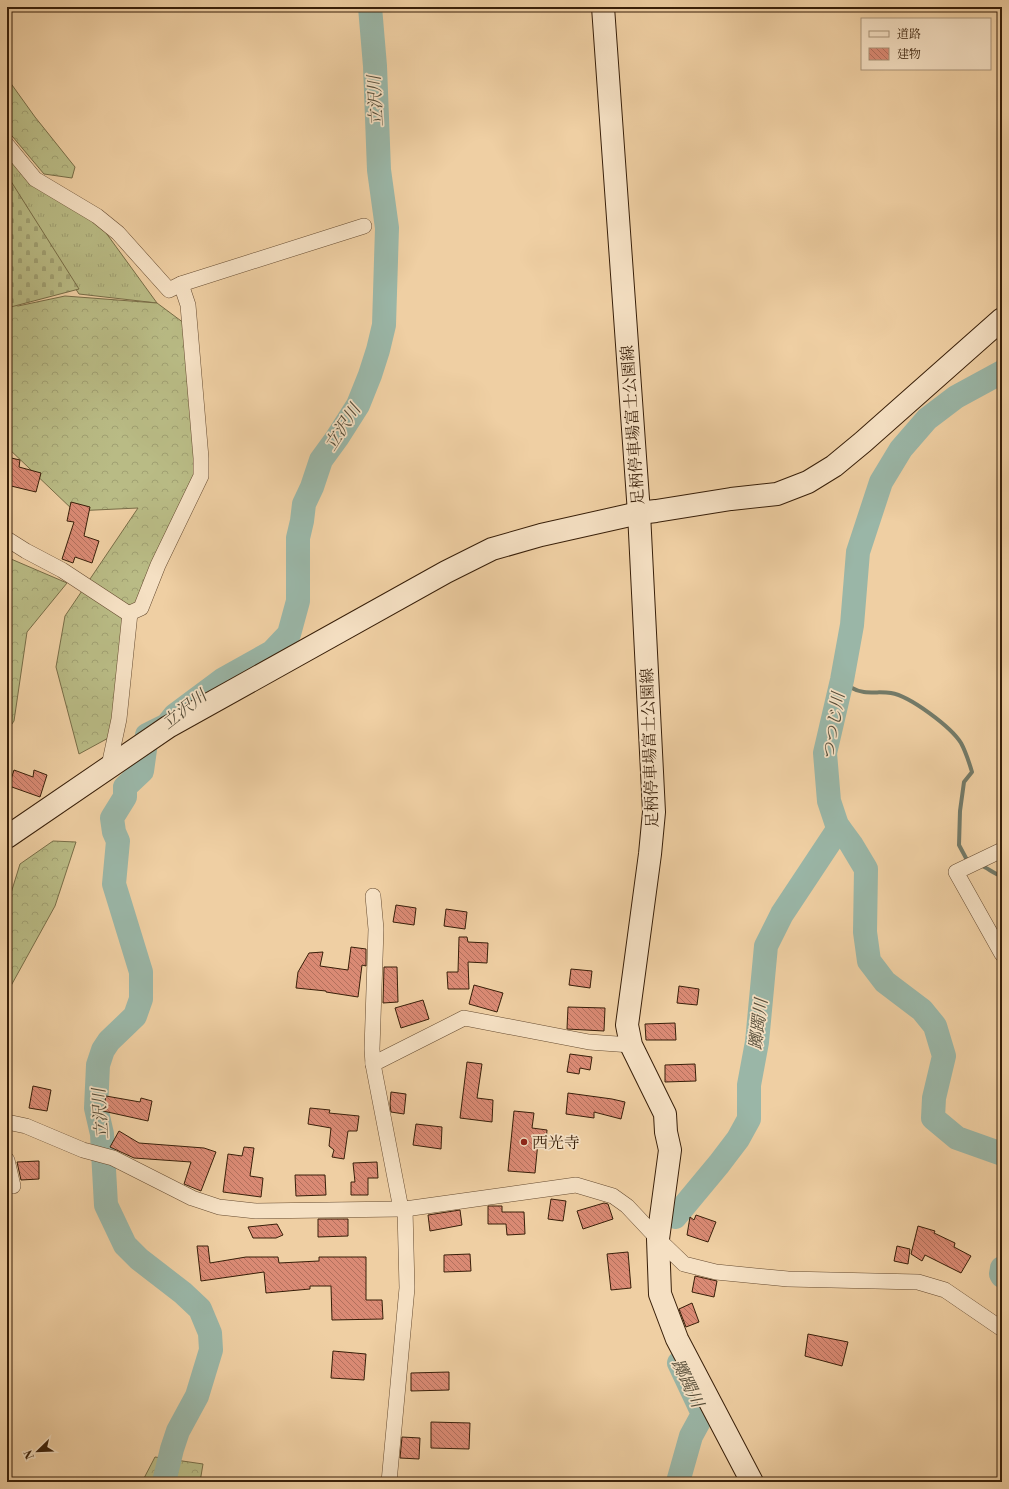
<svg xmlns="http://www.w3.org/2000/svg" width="1009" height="1489" viewBox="0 0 1009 1489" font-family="'Libre Bodoni','Noto Serif JP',serif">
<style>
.grass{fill:url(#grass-tufts);stroke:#786d47}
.forest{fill:url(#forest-crowns);stroke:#786d47}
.cemetery{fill:url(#cemetery-stones);stroke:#786d47}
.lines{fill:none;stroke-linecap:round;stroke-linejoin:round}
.stream{stroke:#737a68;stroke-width:4}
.river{stroke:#9ab6a7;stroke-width:24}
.building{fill:url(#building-back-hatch);stroke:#381f09}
.street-casing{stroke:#664b30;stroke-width:16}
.secondary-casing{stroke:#381f09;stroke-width:24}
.street{stroke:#f5e0c3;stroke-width:15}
.secondary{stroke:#f5e0c3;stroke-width:22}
.poi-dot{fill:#8f2418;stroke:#f5e0c3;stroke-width:1.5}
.labels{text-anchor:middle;stroke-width:3.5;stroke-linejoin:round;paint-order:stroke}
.street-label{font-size:16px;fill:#381f09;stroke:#f5e0c3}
.poi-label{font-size:16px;fill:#381f09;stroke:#f5e0c3;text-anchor:start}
.water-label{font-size:17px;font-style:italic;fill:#554c38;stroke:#f5e0c3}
</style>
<defs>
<pattern id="grass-tufts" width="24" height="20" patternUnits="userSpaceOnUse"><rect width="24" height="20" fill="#b9bb85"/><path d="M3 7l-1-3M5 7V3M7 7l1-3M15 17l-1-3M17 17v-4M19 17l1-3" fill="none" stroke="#a0a072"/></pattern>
<pattern id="forest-crowns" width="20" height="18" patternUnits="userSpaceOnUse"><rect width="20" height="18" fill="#b9bb85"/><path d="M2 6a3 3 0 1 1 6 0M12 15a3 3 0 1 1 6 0" fill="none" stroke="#a0a072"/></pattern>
<pattern id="cemetery-stones" width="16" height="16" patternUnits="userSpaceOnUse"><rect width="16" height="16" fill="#b9bb85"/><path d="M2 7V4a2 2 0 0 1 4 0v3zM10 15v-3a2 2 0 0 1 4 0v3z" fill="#a0a072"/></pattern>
<pattern id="building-back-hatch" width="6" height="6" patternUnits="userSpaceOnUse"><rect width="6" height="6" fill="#da8a74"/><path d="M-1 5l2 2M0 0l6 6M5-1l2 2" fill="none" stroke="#b2705d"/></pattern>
</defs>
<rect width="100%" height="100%" fill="#efcfa3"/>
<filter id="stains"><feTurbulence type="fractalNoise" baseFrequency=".005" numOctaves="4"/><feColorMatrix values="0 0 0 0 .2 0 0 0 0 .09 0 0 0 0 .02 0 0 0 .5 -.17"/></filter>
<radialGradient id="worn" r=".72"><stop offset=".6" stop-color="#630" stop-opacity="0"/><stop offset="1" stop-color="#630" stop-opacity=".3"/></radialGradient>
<!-- grass -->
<polygon class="grass" points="7,149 101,226 157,303 79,294 7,184"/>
<!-- forest -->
<g class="forest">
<polygon points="7,78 35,117 75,167 72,178 44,174 7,130"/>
<polygon points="65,296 157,303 196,332 199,462 158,565 129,614 112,736 79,754 56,667 65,616 138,508 74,511 7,447 7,303 18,306"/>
<polygon points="11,559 67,583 27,632 14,721 7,731 7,566"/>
<polygon points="53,841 76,842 55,906 7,993 7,906 20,864"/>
<polygon points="155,1457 203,1464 200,1482 142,1482"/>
</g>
<!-- cemetery -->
<polygon class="cemetery" points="7,175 79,289 7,308"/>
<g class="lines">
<!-- stream -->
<g class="stream">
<path d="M842,680C845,683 848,686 852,688C863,695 879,691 891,693C910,696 951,727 961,743C966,752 969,762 972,772L964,782L960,811L959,845L967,860L969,861"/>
<path d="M980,865C988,868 994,874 1002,876"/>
</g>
<!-- river -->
<g class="river">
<polyline points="1002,372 956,397 927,419 901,449 881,482 858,552 852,625 842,680 825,753 829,801 837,825 851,844 866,869 865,932 869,961 885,982 922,1010 935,1026 944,1056 934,1098 933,1118 957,1138 1002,1154"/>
<polyline points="675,1217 719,1164 738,1139 749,1119 749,1085 757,1042 766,946 782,914 839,828"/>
<polyline points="1002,1268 1001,1274 1002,1276"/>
<polyline points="164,1482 172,1449 178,1431 197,1396 211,1350 210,1333 200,1309 183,1293 139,1259 125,1245 106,1205 102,1134 96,1108 98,1065 103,1050 109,1041 135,1016 141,999 141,972 114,884 118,841 114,832 112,818 125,797 125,787 142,771 147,735 167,725 175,715 222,680 272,652 289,634 298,601 298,538 302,521 304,504 312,487 321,460 337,438 358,405 370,375 378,350 384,325 387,228 379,170 375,66 370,7"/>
<polyline points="678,1482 691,1436 703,1414 679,1363"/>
</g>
</g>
<!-- building -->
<g class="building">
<polygon points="7,457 20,460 19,467 41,473 36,492 7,485"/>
<polygon points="71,502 90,507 84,536 99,541 92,563 75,557 73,563 62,559 74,522 67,521"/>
<polygon points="14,770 33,777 34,770 47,775 40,797 9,786"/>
<polygon points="396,905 416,908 414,925 393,922"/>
<polygon points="446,909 467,912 465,929 444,926"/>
<polygon points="459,937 467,937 468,942 488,943 487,963 468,962 469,989 448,989 447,972 458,972"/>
<polygon points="351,947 366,949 366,966 362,965 358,997 326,992 326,991 296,988 298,972 309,953 323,952 320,966 348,970"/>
<polygon points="384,967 397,967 398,1002 383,1003"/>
<polygon points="571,969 592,971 590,988 569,985"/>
<polygon points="474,985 503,993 497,1012 469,1004"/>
<polygon points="679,986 699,989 697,1005 677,1003"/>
<polygon points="423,1000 429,1019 401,1028 395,1008"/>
<polygon points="568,1007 605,1008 604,1031 567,1029"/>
<polygon points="675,1023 676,1040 646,1040 645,1024"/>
<polygon points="570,1054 592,1057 590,1070 580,1068 579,1074 567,1072"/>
<polygon points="467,1062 482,1064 477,1098 493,1100 492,1122 460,1118"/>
<polygon points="695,1064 696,1081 665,1082 665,1065"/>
<polygon points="33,1086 51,1090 47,1111 29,1108"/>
<polygon points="391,1092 406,1094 404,1114 391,1112 390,1104"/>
<polygon points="568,1093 612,1099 625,1102 621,1119 594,1112 594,1118 566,1114"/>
<polygon points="106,1096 140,1102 141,1098 152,1101 148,1121 103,1111"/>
<polygon points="310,1108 330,1110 329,1113 359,1116 357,1131 348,1131 344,1159 332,1157 334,1150 329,1146 331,1128 308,1124"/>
<polygon points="514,1111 534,1113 532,1128 547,1130 546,1142 538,1142 535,1173 508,1171"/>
<polygon points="416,1124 442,1127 441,1149 413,1145"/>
<polygon points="119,1131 139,1143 204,1148 216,1152 201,1191 184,1184 191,1162 134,1158 110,1147"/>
<polygon points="244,1147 254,1148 250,1176 263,1178 261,1197 223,1192 228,1154 242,1156"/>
<polygon points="39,1161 39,1179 21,1180 17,1162"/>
<polygon points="377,1162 378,1178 368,1178 368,1195 351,1195 351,1182 355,1182 353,1163"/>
<polygon points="295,1175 325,1175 326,1195 296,1196"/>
<polygon points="551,1199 566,1201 563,1221 548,1219"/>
<polygon points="604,1203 608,1204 613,1219 583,1229 577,1211"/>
<polygon points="488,1206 502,1206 502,1212 524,1212 525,1234 507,1235 506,1224 488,1224"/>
<polygon points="460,1210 462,1225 430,1231 428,1215"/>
<polygon points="696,1215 716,1222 708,1242 687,1235 690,1217 694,1220"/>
<polygon points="318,1219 348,1219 348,1236 318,1237"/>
<polygon points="277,1224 283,1235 276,1238 253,1238 248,1227"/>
<polygon points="918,1226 935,1231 934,1233 955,1243 954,1247 971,1256 961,1273 925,1255 922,1261 911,1254"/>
<polygon points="197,1246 208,1246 210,1263 246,1257 278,1257 279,1263 319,1261 319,1257 366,1257 366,1300 382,1300 383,1319 332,1320 331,1286 310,1286 310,1289 266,1293 264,1272 201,1281"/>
<polygon points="897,1246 910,1249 908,1264 894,1261"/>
<polygon points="628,1252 631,1288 611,1290 607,1254"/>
<polygon points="470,1254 471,1271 444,1272 444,1255"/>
<polygon points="695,1276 717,1281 714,1297 692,1292"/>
<polygon points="692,1303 699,1322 686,1327 679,1309"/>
<polygon points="808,1334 848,1342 842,1366 805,1356"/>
<polygon points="333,1351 366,1354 364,1380 331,1378"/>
<polygon points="449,1372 449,1390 411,1391 411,1373"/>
<polygon points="431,1422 470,1423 469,1449 431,1448"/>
<polygon points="402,1437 420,1438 419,1459 400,1458"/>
</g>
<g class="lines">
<defs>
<g id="street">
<polyline points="7,145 35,179 97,216 118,233 169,290 181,284 364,226"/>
<polyline points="7,539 26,551 62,570 129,614 130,613"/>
<polyline points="109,766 119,719 130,613 141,608 158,565 201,476 201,458 188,305 181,284"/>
<polyline points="1002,850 956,872 1002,954"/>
<polyline points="373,896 376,929 372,1049 373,1064"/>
<polyline points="7,1122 26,1126 83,1150 113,1158 192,1198 219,1207 256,1211 401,1209"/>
<polyline points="7,1160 13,1186 7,1186"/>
<polyline points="405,1209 576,1185 613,1196 627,1206 658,1239 684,1264 716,1272 788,1279 918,1282 945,1290 1002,1329"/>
<polyline points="389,1482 407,1288 405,1209 401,1209 373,1064 464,1018 589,1042 631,1045"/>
</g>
<g id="secondary">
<polyline points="603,7 639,513 654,812 650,854 627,1025 631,1045 665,1114 666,1132 670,1150 658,1239 660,1294 677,1339 752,1482"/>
<polyline points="7,837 168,727 446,572 492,549 541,535 639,513 656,511 731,499 777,494 808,482 834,466 863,442 1002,319"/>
</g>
</defs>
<!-- street casing -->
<use href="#street" class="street-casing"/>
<!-- secondary casing -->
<use href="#secondary" class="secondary-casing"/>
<!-- street -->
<use href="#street" class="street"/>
<!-- secondary -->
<use href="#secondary" class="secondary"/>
</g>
<!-- markers -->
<circle class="poi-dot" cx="524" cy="1142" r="4"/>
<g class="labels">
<!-- street labels -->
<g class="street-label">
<text transform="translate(632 425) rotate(-94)" y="6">足柄停車場富士公園線</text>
<text transform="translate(649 748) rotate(-92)" y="6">足柄停車場富士公園線</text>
</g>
<!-- poi labels -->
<g class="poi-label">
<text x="532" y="1148">西光寺</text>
</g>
<!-- water labels -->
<g class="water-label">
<text transform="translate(375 101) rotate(-93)" y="6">立沢川</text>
<text transform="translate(342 427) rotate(-57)" y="6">立沢川</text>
<text transform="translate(184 709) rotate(-38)" y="6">立沢川</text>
<text transform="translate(833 726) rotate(-81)" y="6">つつじ川</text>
<text transform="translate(758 1024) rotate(-83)" y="6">躑躅川</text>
<text transform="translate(100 1114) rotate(-94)" y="6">立沢川</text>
<text transform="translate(688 1383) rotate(65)" y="6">躑躅川</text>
</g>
</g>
<!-- margin -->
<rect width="1009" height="1489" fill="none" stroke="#efcfa3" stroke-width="24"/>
<rect x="8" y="8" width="993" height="1473" fill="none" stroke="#381f09" stroke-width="2"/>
<rect x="12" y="12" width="985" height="1465" fill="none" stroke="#381f09"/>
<!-- legend -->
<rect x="861" y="18" width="130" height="52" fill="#f5e0c3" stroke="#a99379"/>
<rect x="869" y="31" width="20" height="6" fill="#f5e0c3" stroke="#a99379"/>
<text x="897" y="38" font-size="12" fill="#381f09">道路</text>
<rect x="869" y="48" width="20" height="12" fill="url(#building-back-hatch)" stroke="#a99379"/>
<text x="897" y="58" font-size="12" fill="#381f09">建物</text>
<!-- north arrow -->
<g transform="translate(38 1451) rotate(247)" stroke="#f5e0c3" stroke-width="3" paint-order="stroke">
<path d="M0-3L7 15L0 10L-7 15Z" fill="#381f09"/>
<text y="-6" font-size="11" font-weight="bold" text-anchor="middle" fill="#381f09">N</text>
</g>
<rect width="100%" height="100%" filter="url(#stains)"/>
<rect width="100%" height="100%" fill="url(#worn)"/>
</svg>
